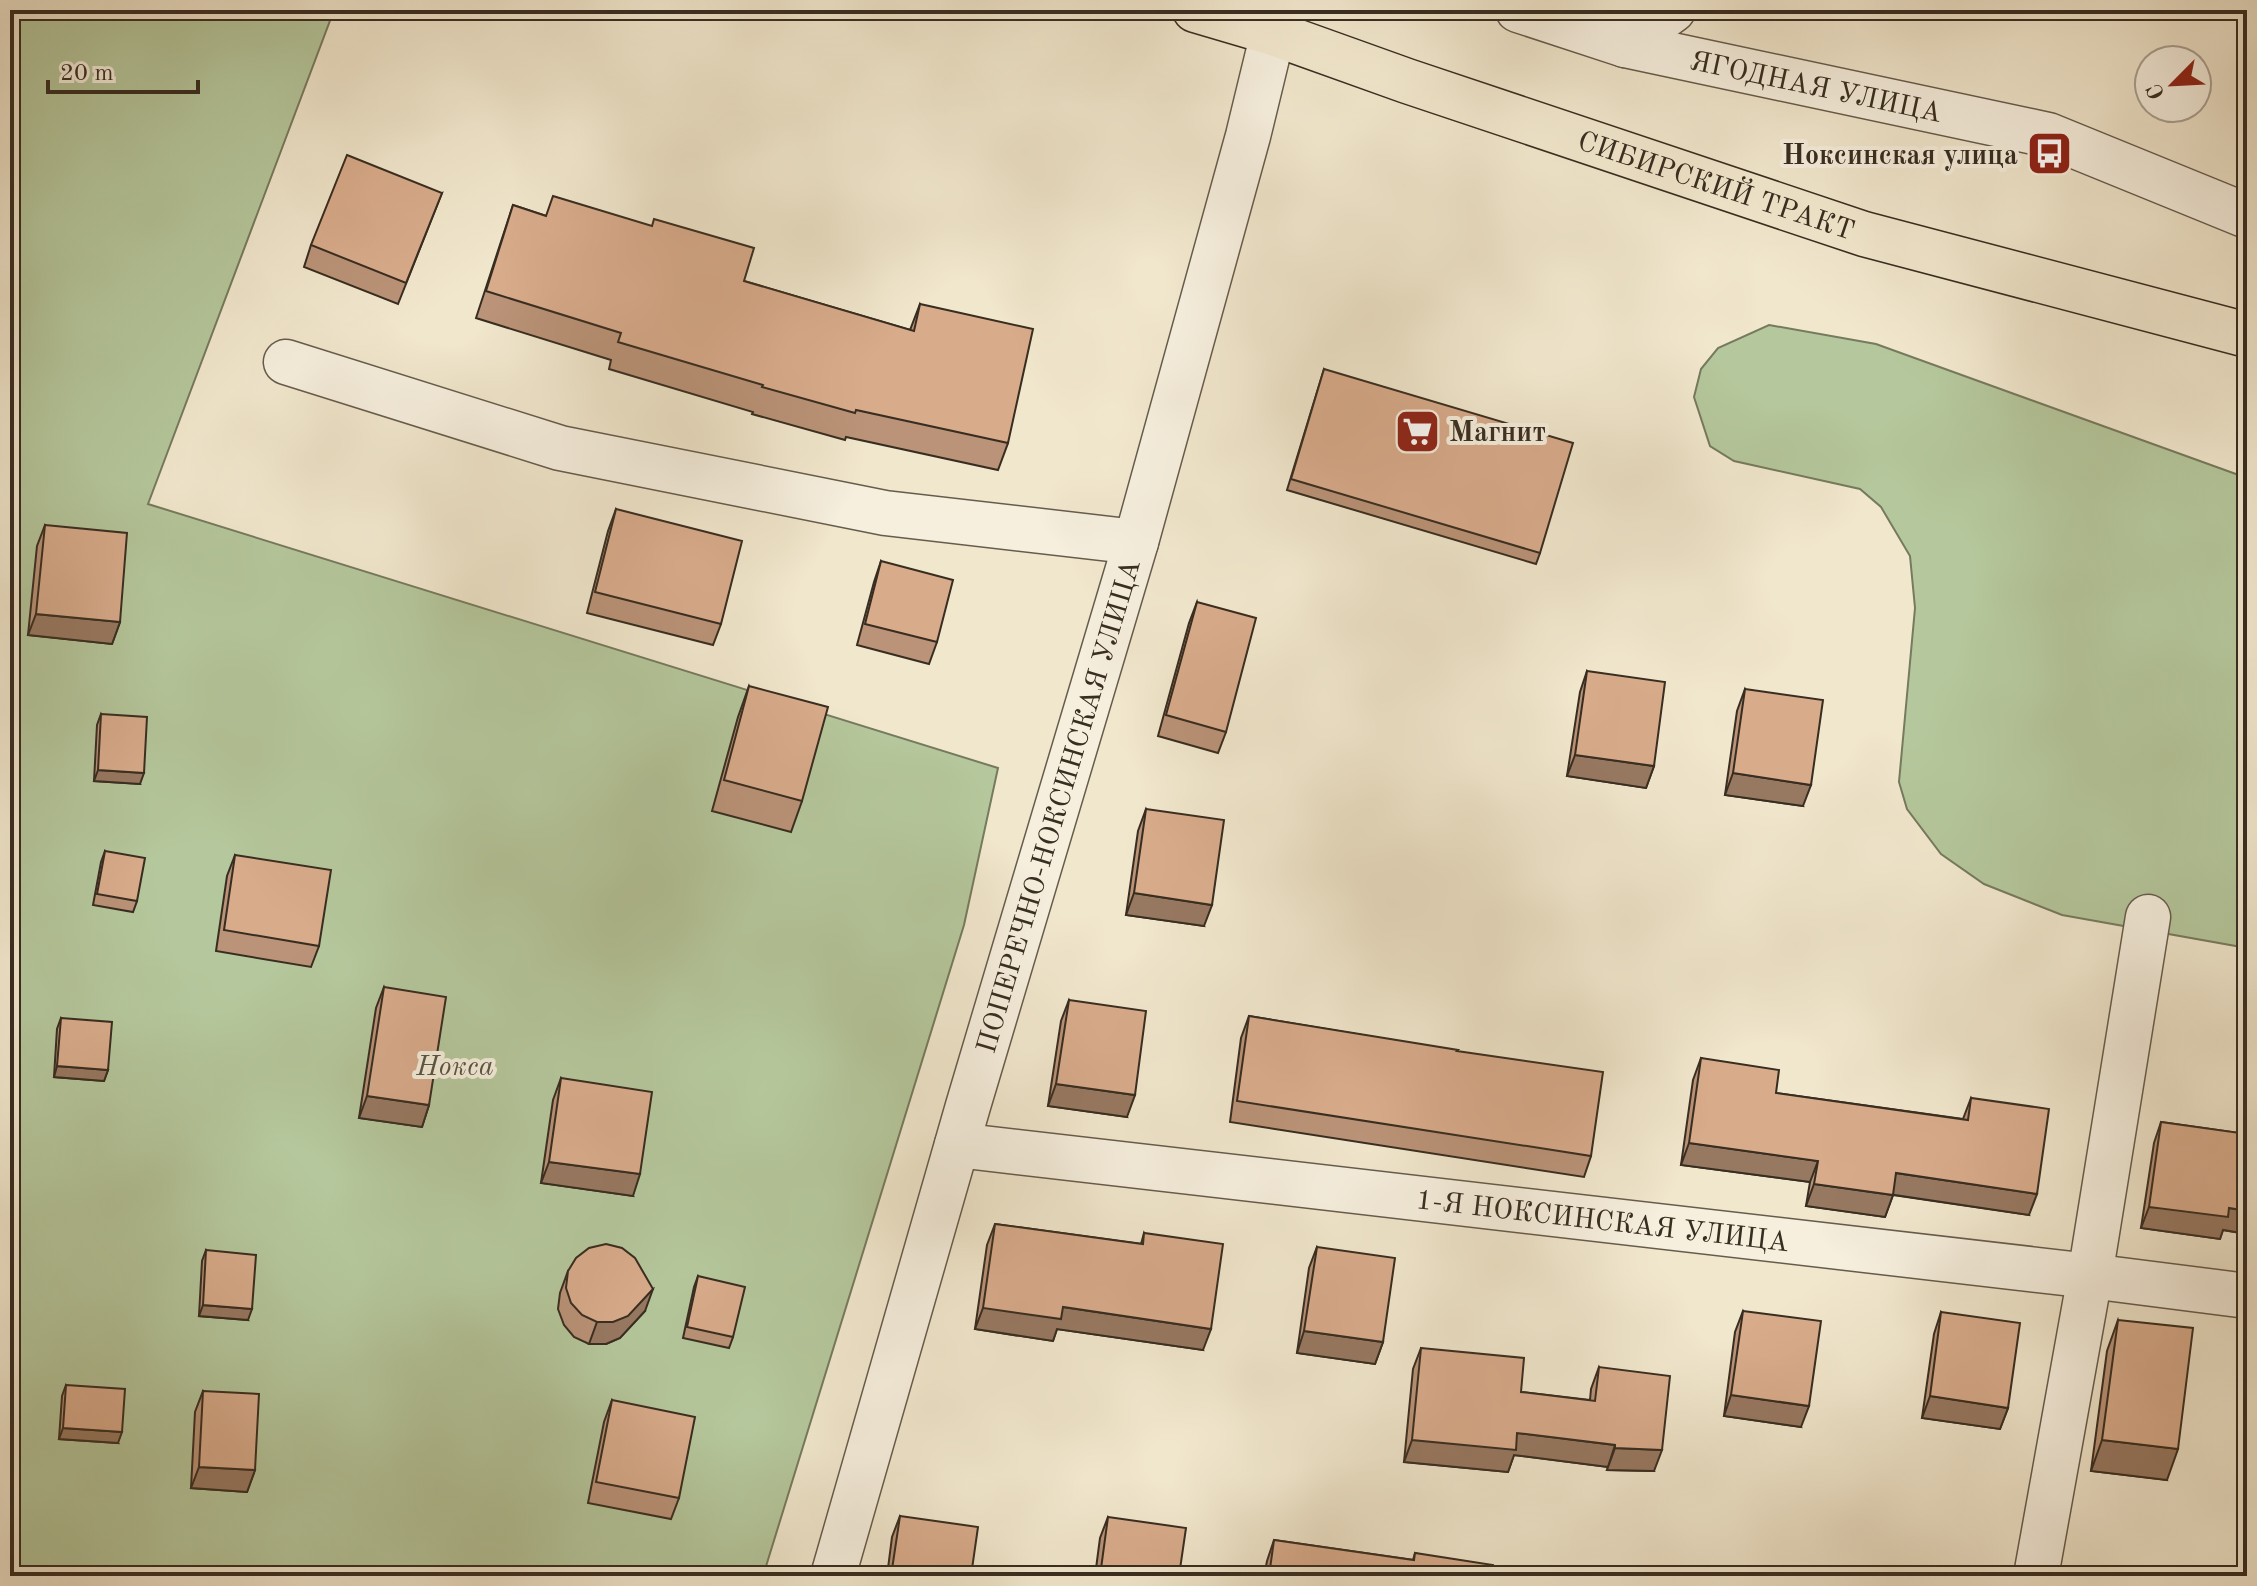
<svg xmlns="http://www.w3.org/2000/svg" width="2257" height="1586" viewBox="0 0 2257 1586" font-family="'Old Standard TT',serif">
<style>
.green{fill:#b5c79c;stroke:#767a5e;stroke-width:2}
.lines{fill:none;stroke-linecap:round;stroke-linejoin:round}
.minor-casing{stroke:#665c4c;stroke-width:47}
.major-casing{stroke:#382d21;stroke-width:47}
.minor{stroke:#f6efde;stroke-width:44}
.major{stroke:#f1e7cd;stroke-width:44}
.wall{fill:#ba9378;stroke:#382d21;stroke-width:2}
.shaded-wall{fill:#977861;stroke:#382d21;stroke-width:2}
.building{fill:#d8ab8b;stroke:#382d21;stroke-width:2}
.labels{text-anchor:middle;stroke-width:8;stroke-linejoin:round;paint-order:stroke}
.street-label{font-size:28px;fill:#382d21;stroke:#f6efde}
.poi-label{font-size:28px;font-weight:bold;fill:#382d21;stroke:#f6efde;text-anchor:end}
.park-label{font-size:28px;font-style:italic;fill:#575440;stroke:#f6efde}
</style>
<rect width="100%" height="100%" fill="#f1e7cd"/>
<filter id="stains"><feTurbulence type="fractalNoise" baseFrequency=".0025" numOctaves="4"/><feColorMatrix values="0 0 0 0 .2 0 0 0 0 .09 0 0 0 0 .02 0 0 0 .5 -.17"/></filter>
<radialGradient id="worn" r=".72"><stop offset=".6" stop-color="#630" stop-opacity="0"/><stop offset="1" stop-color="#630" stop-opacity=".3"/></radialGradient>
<!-- green -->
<g class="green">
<polygon points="10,10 334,10 148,504 998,768 964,925 763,1576 10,1576"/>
<polygon points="1769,325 1876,344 2247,478 2247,948 2062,915 1984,884 1941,854 1907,809 1899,782 1915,608 1910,556 1881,507 1860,489 1734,461 1710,446 1694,397 1701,369 1718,348"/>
</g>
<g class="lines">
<defs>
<g id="minor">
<path id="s1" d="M1518,10L1625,45L2048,135L2247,216"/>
<polyline points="1625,45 1673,10"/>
<polyline points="286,362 560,448 885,513 1136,542"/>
<path id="s2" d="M957,1145L2090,1276L2247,1296"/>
<path id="s3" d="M833,1576L968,1106L1136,542L1248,136L1273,33L1280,10"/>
<polyline points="2036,1576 2090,1276 2148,917"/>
</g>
<g id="major">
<path id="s4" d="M1195,10L1273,33L1407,81L1864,234L2247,335"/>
</g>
</defs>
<!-- minor casing -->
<use href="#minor" class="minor-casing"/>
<!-- major casing -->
<use href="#major" class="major-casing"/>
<!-- minor -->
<use href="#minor" class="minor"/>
<!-- major -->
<use href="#major" class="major"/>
</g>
<!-- wall -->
<g class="wall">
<polygon points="442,193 398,304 304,267 311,245"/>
<polygon points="513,205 744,281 910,330 920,304 1008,443 998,470 846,437 845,440 752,414 753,412 609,369 611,360 476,318"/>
<polygon points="1324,369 1540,553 1536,564 1287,490"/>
<polygon points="616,509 721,624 713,645 587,613 608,531"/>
<polygon points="45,525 120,622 112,644 28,635 37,546"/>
<polygon points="881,561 937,642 929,664 857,645 874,582"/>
<polygon points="1197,602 1226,732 1218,753 1158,736 1189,623"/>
<polygon points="1587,671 1654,766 1646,788 1567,776 1580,692"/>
<polygon points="749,686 802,801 791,832 712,811 738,717"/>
<polygon points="1745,689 1803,806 1725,795 1737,711"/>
<polygon points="101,714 140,784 94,781 97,725"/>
<polygon points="1146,809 1204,926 1126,915 1138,831"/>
<polygon points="105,851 137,901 133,912 93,905 101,862"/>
<polygon points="235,855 319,946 311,967 216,951 227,876"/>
<polygon points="384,987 429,1105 422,1127 359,1118 376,1008"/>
<polygon points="1069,1000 1127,1117 1048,1106 1061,1021"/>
<polygon points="1249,1016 1457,1051 1591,1156 1584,1177 1230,1122 1241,1038"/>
<polygon points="61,1018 108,1070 104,1081 54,1077 57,1029"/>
<polygon points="1701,1058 1776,1093 1963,1119 1971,1098 2029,1215 1893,1195 1885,1217 1806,1206 1810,1182 1681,1165 1693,1080"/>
<polygon points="561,1078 633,1196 541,1183 553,1100"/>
<polygon points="2161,1122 2247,1134 2247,1234 2223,1230 2220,1239 2141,1228 2154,1143"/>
<polygon points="995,1224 1141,1244 1144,1233 1203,1350 1057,1329 1053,1341 975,1329 987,1245"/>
<polygon points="1317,1247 1383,1342 1375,1364 1297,1353 1309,1268"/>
<polygon points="206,1250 248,1320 199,1316 202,1261"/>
<polygon points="568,1271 645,1311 620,1338 606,1344 589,1344 574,1337 564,1325 558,1309 560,1293"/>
<polygon points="698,1276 733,1337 729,1348 683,1338 694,1287"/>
<polygon points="1743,1311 1801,1427 1724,1416 1735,1332"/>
<polygon points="1941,1312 2008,1408 2000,1429 1922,1418 1934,1334"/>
<polygon points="2118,1320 2167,1480 2091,1471 2107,1351"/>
<polygon points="1421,1348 1521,1392 1590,1400 1591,1389 1599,1367 1654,1471 1607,1470 1608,1467 1514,1455 1508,1472 1404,1462 1413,1369"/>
<polygon points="66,1385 118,1443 59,1439 62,1396"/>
<polygon points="203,1391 255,1470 247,1492 191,1488 195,1412"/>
<polygon points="612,1400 679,1498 671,1519 588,1503 604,1422"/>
<polygon points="900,1516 971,1576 887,1576 892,1537"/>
<polygon points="1108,1517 1179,1576 1095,1576 1100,1538"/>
<polygon points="1274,1540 1413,1560 1415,1553 1492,1576 1264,1576 1267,1561"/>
</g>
<!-- shaded-wall -->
<g class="shaded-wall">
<polygon points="36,614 120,622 112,644 28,635"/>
<polygon points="1575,755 1654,766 1646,788 1567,776"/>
<polygon points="98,770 144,773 140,784 94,781"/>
<polygon points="1733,773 1811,785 1803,806 1725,795"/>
<polygon points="1134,893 1212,905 1204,926 1126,915"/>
<polygon points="57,1066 108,1070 104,1081 54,1077"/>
<polygon points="1056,1084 1135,1095 1127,1117 1048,1106"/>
<polygon points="367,1096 429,1105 422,1127 359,1118"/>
<polygon points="1689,1143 1818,1161 1810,1182 1681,1165"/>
<polygon points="549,1162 640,1174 633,1196 541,1183"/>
<polygon points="1896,1173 2037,1194 2029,1215 1888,1194"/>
<polygon points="1814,1184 1893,1195 1885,1217 1806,1206"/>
<polygon points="2149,1207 2229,1208 2247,1211 2247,1234 2223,1230 2220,1239 2141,1228"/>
<polygon points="653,1289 645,1311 620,1338 606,1344 589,1344 597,1322"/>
<polygon points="203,1305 252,1309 248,1320 199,1316"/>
<polygon points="1063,1307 1211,1329 1203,1350 1057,1329 1053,1341 975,1329 983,1308"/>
<polygon points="1304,1331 1383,1342 1375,1364 1297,1353"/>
<polygon points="1731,1395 1809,1406 1801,1427 1724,1416"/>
<polygon points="1930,1396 2008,1408 2000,1429 1922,1418"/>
<polygon points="63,1428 122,1432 118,1443 59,1439"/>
<polygon points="1517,1433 1615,1445 1608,1467 1514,1455 1508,1472 1404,1462 1412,1440"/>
<polygon points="2102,1440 2178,1449 2167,1480 2091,1471"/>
<polygon points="1615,1448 1662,1450 1654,1471 1607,1470"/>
<polygon points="199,1467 255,1470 247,1492 191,1488"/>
</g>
<!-- building -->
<g class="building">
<polygon points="347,155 442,193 406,283 311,245"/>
<polygon points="553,196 652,226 654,219 754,248 744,281 914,331 920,304 1033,329 1008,443 856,410 855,413 762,387 763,385 618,342 621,333 486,291 513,205 546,216"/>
<polygon points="1324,369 1573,443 1540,553 1291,479"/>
<polygon points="616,509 742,541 721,624 595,592"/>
<polygon points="45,525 127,533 120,622 36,614"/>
<polygon points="881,561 953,580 937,642 865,624"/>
<polygon points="1197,602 1256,618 1226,732 1166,715"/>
<polygon points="1587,671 1665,682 1654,766 1575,755"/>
<polygon points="749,686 828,707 802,801 724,780"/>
<polygon points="1745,689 1823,700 1811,785 1733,773"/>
<polygon points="101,714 147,717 144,773 98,770"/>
<polygon points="1146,809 1224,820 1212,905 1134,893"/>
<polygon points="105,851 145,858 137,901 97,894"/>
<polygon points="235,855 331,870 319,946 224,930"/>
<polygon points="384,987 446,997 429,1105 367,1096"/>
<polygon points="1069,1000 1146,1011 1135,1095 1056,1084"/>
<polygon points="1249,1016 1458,1050 1457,1051 1603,1072 1591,1156 1237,1101"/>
<polygon points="61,1018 112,1022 108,1070 57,1066"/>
<polygon points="1701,1058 1779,1070 1776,1093 1968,1120 1971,1098 2049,1109 2037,1194 1896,1173 1893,1195 1814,1184 1818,1161 1689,1143"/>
<polygon points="561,1078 652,1092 640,1174 549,1162"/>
<polygon points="2161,1122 2247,1134 2247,1211 2229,1208 2228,1217 2149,1207"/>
<polygon points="995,1224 1143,1244 1144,1233 1223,1244 1211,1329 1063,1307 1061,1319 983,1308"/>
<polygon points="606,1244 622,1248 635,1258 653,1289 628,1316 613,1322 597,1322 582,1315 571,1303 566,1288 568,1271 576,1258 589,1248"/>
<polygon points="1317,1247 1395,1258 1383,1342 1304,1331"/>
<polygon points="206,1250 256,1255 252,1309 203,1305"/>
<polygon points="698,1276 745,1287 733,1337 687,1327"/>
<polygon points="1743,1311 1821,1321 1809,1406 1731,1395"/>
<polygon points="1941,1312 2020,1323 2008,1408 1930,1396"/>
<polygon points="2118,1320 2193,1328 2178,1449 2102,1440"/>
<polygon points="1421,1348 1524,1358 1521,1392 1595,1401 1599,1367 1670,1376 1662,1450 1615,1448 1615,1445 1517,1433 1516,1450 1412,1440"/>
<polygon points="66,1385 125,1389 122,1432 63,1428"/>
<polygon points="203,1391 259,1394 255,1470 199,1467"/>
<polygon points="612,1400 695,1417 679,1498 596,1482"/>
<polygon points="900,1516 978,1527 971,1576 891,1576"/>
<polygon points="1108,1517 1186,1528 1179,1576 1100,1576"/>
<polygon points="1274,1540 1414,1560 1415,1553 1493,1565 1492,1576 1269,1576"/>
</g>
<!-- icons -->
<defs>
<symbol id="bus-square" viewBox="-11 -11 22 22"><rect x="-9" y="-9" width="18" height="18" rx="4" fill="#8f2418" stroke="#f6efde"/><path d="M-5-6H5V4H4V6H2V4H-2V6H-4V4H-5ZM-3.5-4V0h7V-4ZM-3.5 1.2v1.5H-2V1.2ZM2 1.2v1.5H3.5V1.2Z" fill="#fff"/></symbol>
<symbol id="supermarket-square" viewBox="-11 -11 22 22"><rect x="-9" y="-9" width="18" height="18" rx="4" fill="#8f2418" stroke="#f6efde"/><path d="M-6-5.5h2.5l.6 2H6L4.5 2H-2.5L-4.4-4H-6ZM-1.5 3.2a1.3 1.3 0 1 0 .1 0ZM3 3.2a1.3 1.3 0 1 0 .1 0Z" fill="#fff"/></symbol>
</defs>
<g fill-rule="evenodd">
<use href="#bus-square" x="2024" y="128" width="51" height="51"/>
<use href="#supermarket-square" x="1392" y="406" width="51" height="51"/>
</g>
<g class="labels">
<!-- street labels -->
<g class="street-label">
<text dy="10" stroke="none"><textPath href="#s1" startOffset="308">ЯГОДНАЯ УЛИЦА</textPath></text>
<text dy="10" stroke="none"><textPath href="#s4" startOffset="550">СИБИРСКИЙ ТРАКТ</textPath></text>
<text dy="10" stroke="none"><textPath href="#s3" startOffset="802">ПОПЕРЕЧНО-НОКСИНСКАЯ УЛИЦА</textPath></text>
<text dy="10" stroke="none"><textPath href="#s2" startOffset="650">1-Я НОКСИНСКАЯ УЛИЦА</textPath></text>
</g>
<!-- poi labels -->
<g class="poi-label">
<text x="2018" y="164">Ноксинская улица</text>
<text x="1449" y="441" text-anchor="start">Магнит</text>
</g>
<!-- park labels -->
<g class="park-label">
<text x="455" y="1075">Нокса</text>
</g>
</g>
<!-- margin -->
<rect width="2257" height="1586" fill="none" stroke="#f1e7cd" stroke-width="40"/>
<rect x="12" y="12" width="2233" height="1562" fill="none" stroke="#382d21" stroke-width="4"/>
<rect x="20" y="20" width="2217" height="1546" fill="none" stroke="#382d21" stroke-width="2"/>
<!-- north arrow -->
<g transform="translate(2173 84) rotate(246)"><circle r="38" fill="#f6efde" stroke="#aaa192" stroke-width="2"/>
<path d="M0-6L14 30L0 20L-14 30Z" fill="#8f2418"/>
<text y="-12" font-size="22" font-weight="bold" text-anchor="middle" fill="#382d21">С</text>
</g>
<!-- scale -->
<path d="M48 80v12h150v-12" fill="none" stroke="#382d21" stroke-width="4"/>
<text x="60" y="80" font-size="24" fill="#382d21" stroke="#f6efde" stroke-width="6" paint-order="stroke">20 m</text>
<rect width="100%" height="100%" filter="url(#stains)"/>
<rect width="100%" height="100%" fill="url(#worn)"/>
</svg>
